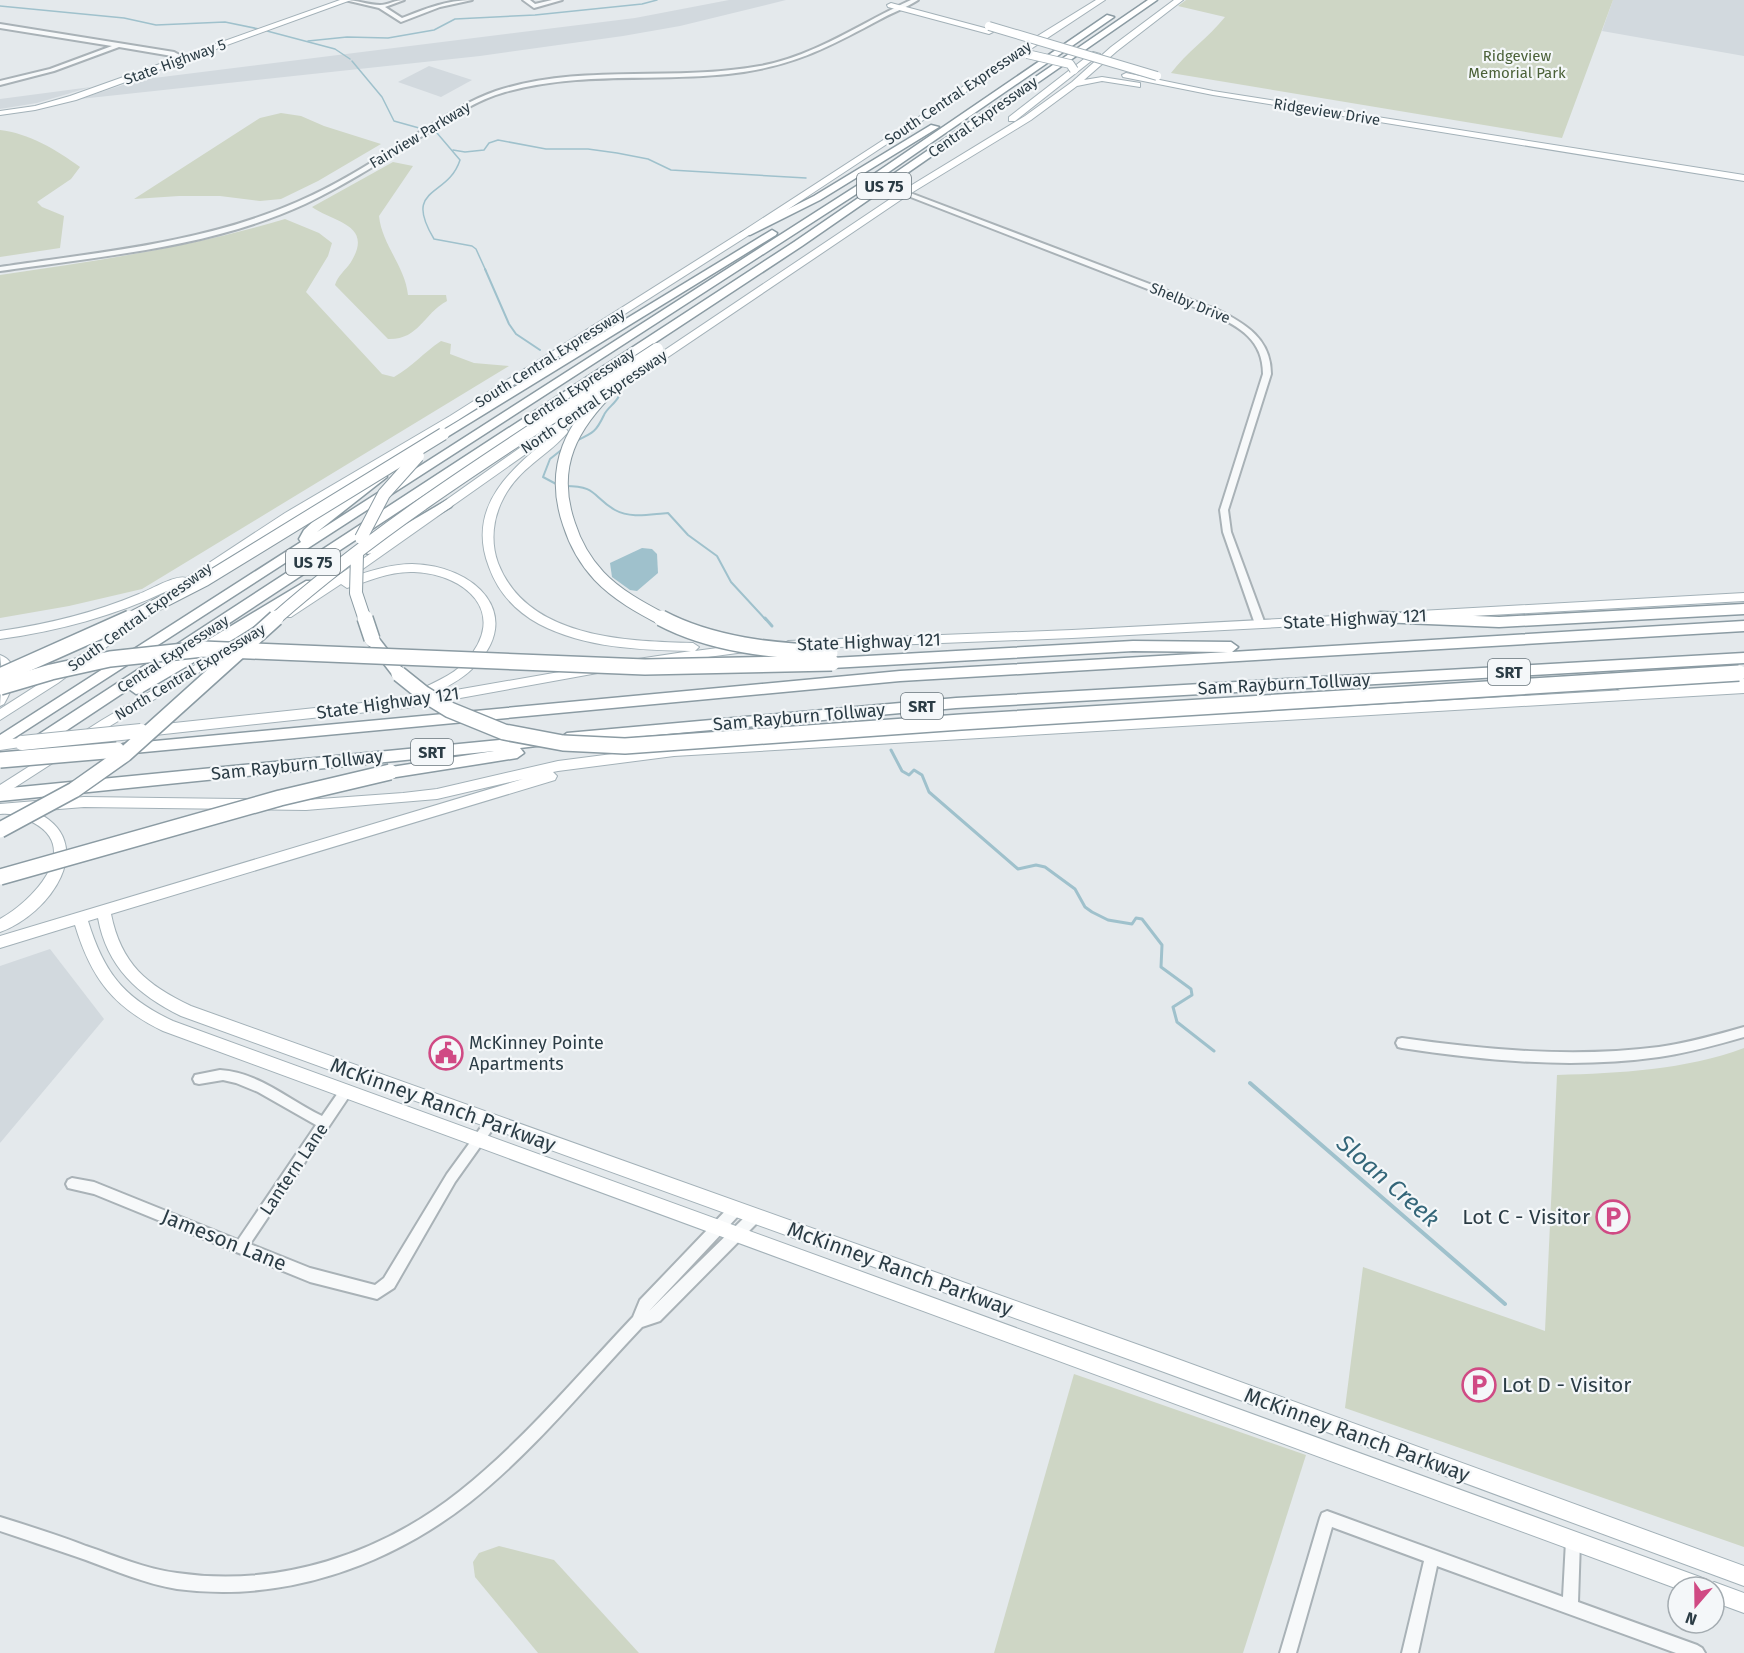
<svg xmlns="http://www.w3.org/2000/svg" width="1744" height="1653" viewBox="0 0 1744 1653" font-family="'Fira Sans',sans-serif">
<style>
.built{fill:#d2d9de}
.green{fill:#ced6c5}
.water{fill:#9fc1cc}
.lines{fill:none;stroke-linecap:round;stroke-linejoin:round}
.stream-far3{stroke:#9fc1cc;stroke-width:1.5}
.stream-far2{stroke:#9fc1cc;stroke-width:2}
.stream-far1{stroke:#9fc1cc;stroke-width:3}
.stream{stroke:#9fc1cc;stroke-width:4}
.minor-casing{stroke:#a9b2b7;stroke-width:4}
.major-casing{stroke:#a3b1b8;stroke-width:2}
.highway-casing{stroke:#8b9ba3;stroke-width:3}
.minor{fill:#f7f9fa;fill-rule:evenodd}
.major{fill:#fff;fill-rule:evenodd}
.highway{fill:#fff;fill-rule:evenodd}
.major-bridge-far1-casing{stroke:#a3b1b8;stroke-width:10;stroke-linecap:butt}
.major-bridge-casing{stroke:#a3b1b8;stroke-width:16;stroke-linecap:butt}
.highway-bridge-far1-casing{stroke:#8b9ba3;stroke-width:14;stroke-linecap:butt}
.highway-bridge-casing{stroke:#8b9ba3;stroke-width:18;stroke-linecap:butt}
.major-bridge-far1{stroke:#fff;stroke-width:8}
.major-bridge{stroke:#fff;stroke-width:14}
.highway-bridge-far1{stroke:#fff;stroke-width:12}
.highway-bridge{stroke:#fff;stroke-width:15}
.labels{text-anchor:middle;stroke-width:4.5;stroke-linejoin:round;paint-order:stroke}
.far-park-label{font-size:15px;fill:#4b6138;stroke:#f4f7f9}
.far-street-label{font-size:15px;fill:#2b3c45;stroke:#f4f7f9}
.shield{fill:#f4f7f9;stroke:#67747b;stroke-width:1.5}
.shield-label{font-size:16px;font-weight:bold;fill:#2b3c45}
.street-label{font-size:18px;fill:#2b3c45;stroke:#f4f7f9}
.poi-label{font-size:18px;fill:#2b3c45;stroke:#f4f7f9;text-anchor:start}
.near-street-label{font-size:21px;fill:#2b3c45;stroke:#f4f7f9}
.near-poi-label{font-size:21px;fill:#2b3c45;stroke:#f4f7f9;text-anchor:end}
.near-water-label{font-size:24px;font-style:italic;fill:#346679;stroke:#f4f7f9}
</style>
<rect width="100%" height="100%" fill="#e4e9ec"/>
<!-- built -->
<g class="built">
<polygon points="729,0 786,0 680,26 623,36 480,56 80,99 138,80 635,18"/>
<polygon points="1613,0 1744,0 1744,56 1602,31"/>
<polygon points="429,66 472,80 441,97 398,82"/>
<polygon points="91,87 37,103 0,109 0,99"/>
<polygon points="50,949 104,1019 0,1143 0,966"/>
</g>
<!-- green -->
<g class="green">
<path d="M1186,0H1613L1562,138L1171,73C1187,52 1208,38 1225,17L1178,6Z"/>
<polygon points="281,113 301,116 324,126 381,144 318,181 281,199 260,201 220,196 179,196 134,199 260,118"/>
<path d="M0,130C28,133 57,150 80,167L71,179L37,202L42,207L64,216L60,248L0,257Z"/>
<path d="M393,162L413,166L379,216C382,245 405,266 408,295H446L447,301C423,314 419,340 388,339L335,285C338,275 345,271 351,262C374,224 334,223 312,207Z"/>
<path d="M285,219L319,233L332,243L328,256L306,292L382,374L394,377C413,366 423,353 441,341L451,344L450,354L474,363L509,366L142,589L69,606L0,618V275C96,261 192,247 285,219Z"/>
<path d="M1744,1048V1547L1345,1408L1363,1267L1545,1331L1557,1075C1620,1073 1685,1070 1744,1048Z"/>
<polygon points="1074,1374 1306,1455 1243,1653 994,1653"/>
<polygon points="499,1546 554,1560 639,1653 538,1653 475,1577 473,1562 479,1553"/>
</g>
<!-- water -->
<polygon class="water" points="642,548 652,549 657,554 658,573 637,591 630,590 612,577 610,563"/>
<g class="lines">
<!-- stream-far3 -->
<g class="stream-far3">
<polyline points="0,6 124,18 156,25 225,22 259,29"/>
<polyline points="267,31 335,49 350,59"/>
<polyline points="308,41 347,37 388,38 434,30 455,19 535,15 642,4 657,0"/>
<path d="M352,61L382,97L394,121L437,133L460,160C448,198 402,186 434,239L472,246L476,249L486,271"/>
<polyline points="453,150 465,152 484,150 489,143 498,140 546,149 588,149 617,153 648,159 671,170 806,178"/>
</g>
<!-- stream-far2 -->
<g class="stream-far2">
<polyline points="485,269 509,324 516,334 540,350"/>
<path d="M576,441C593,433 596,432 604,415C607,408 615,404 619,396"/>
<polyline points="558,485 543,477 550,459 565,447"/>
<path d="M565,486C598,486 592,497 615,510C631,519 651,514 668,513L688,535L717,556L731,582L766,620"/>
</g>
<!-- stream-far1 -->
<g class="stream-far1">
<polyline points="765,618 772,626"/>
<polyline points="891,750 902,771 909,775 914,770 922,775 929,792 1018,869 1036,865 1045,867 1075,889 1085,907 1092,912 1108,920 1132,924 1136,918 1142,919 1162,945 1161,967 1191,989 1192,995 1173,1007 1177,1022 1214,1051"/>
</g>
<!-- stream -->
<polyline class="stream" points="1250,1083 1505,1304"/>
<defs>
<g id="minor">
<path d="M345,0C357,0 368,5 380,5C388,5 395,0 404,0L385,7L402,18C425,9 447,0 472,0L440,7L401,22L379,8Z"/>
<polygon points="523,0 530,0 535,4 552,0 562,0 534,8"/>
<path d="M911,0H918C906,8 891,13 879,20C825,49 791,67 728,74C651,82 582,71 505,92C476,100 452,117 427,133C387,158 347,184 305,204C210,248 102,256 0,271V267C100,252 204,243 297,202C342,183 383,155 423,130C447,115 470,100 496,91C582,63 673,82 760,66C815,56 861,23 911,0Z"/>
<polygon points="0,24 174,52 187,59 184,61 172,56 119,47 54,71 0,85 0,81 50,69 112,46 0,28"/>
<path d="M905,191L1218,310C1246,324 1271,339 1271,374L1228,510L1231,532L1265,624L1263,626H1257L1255,624L1223,532L1220,510L1263,374C1263,340 1240,327 1212,314L903,194L902,193Z"/>
<path d="M1744,1027V1037C1716,1045 1688,1053 1659,1057C1573,1069 1487,1061 1402,1048L1398,1047L1396,1043L1398,1039L1402,1038C1487,1050 1573,1058 1659,1047C1688,1043 1716,1035 1744,1027Z"/>
<path d="M220,1070C258,1072 289,1100 322,1116L342,1087L346,1086L350,1087L352,1091L350,1095L250,1244L310,1268L375,1285L384,1278L447,1174L487,1119L491,1117L495,1119L497,1123L455,1182L394,1288L377,1299L310,1282L94,1194L68,1188L66,1184L68,1180L72,1178L94,1182L238,1240L316,1125L258,1092L236,1083L223,1080L199,1084L195,1083L193,1079L195,1075Z"/>
<path d="M735,1204L740,1206L741,1210L740,1214L649,1311L749,1213L754,1211L759,1213L760,1217L759,1221L660,1321L642,1327C586,1386 534,1451 470,1502C387,1567 282,1603 177,1589C146,1584 116,1571 86,1560C58,1550 29,1541 0,1531V1517C29,1526 58,1535 86,1546C116,1556 145,1569 177,1573C279,1588 381,1554 460,1491C524,1440 577,1376 633,1317L640,1300L730,1206Z"/>
<polygon points="1327,1511 1563,1597 1566,1541 1568,1536 1573,1534 1578,1536 1580,1541 1578,1602 1697,1645 1702,1648 1705,1653 1676,1653 1437,1566 1418,1653 1402,1653 1424,1561 1332,1527 1296,1653 1280,1653 1320,1518 1322,1513"/>
</g>
<g id="major">
<polygon points="340,0 351,0 76,100 35,110 0,115 0,111 35,106 70,96"/>
<path d="M1096,0H1105L749,235L458,420L293,519L176,596H168L167,591C114,616 58,631 0,639V631C48,624 94,613 139,594C150,590 177,574 186,578L285,513L450,416L743,231L931,109L1018,48Z"/>
<path d="M1174,0H1183L1117,51L1084,80L1102,77L1140,83V87L1102,81L1077,86L1031,120L908,195L560,430H567L568,432C548,456 520,467 504,497C493,517 490,541 498,563C527,638 624,641 693,643L699,647L695,651L748,644L752,645L754,648L752,651L642,666L636,662L638,659L691,651C640,650 585,648 539,624C515,611 498,592 489,567C465,505 513,467 557,432L350,578C369,571 391,564 412,564C474,565 528,615 472,669C461,680 446,687 433,694L599,665L603,666L605,669L603,672L405,708L146,736L141,734L140,731L141,728L146,726L409,698L411,694C429,684 452,677 466,661C509,613 466,574 414,572C390,571 369,581 347,588L341,584L291,617H283L281,614L367,556L538,435L902,191L1025,116L1072,82L1111,47Z"/>
<polygon points="891,3 992,30 993,32 989,34 888,7 887,5"/>
<polygon points="1093,52 1100,54 1015,121 1009,121 1009,117"/>
<polygon points="1126,73 1213,91 1744,175 1744,181 1213,95 1123,77 1122,75"/>
<polygon points="1744,593 1744,601 1420,619 1414,615 1420,611"/>
<polygon points="1392,613 1398,617 1392,621 1072,638 788,649 782,645 788,641 1072,630"/>
<polygon points="135,616 141,620 139,623 58,683 0,720 0,709 50,677"/>
<polygon points="229,645 233,646 235,649 233,652 110,726 0,797 0,785 102,720"/>
<path d="M0,655C22,663 13,689 4,704L0,706L2,674Z"/>
<path d="M1744,683V693L674,756L558,771L553,772L557,776L555,780L111,914C121,964 147,985 191,1006L1164,1354L1744,1566V1586L1164,1372L181,1016C138,995 107,967 98,918L88,921C104,973 124,998 173,1021L1700,1577L1707,1580L1709,1585L1714,1582L1744,1593V1613L1714,1602V1587L1678,1589L163,1031C113,1007 91,978 75,925L0,948V936L523,779L437,799L306,810L84,807L34,811C102,842 49,915 0,932V919C30,903 83,850 34,823C21,816 15,813 0,814V804L84,797L306,800L403,793L437,789L558,761L674,746Z"/>
<polygon points="22,738 27,740 28,743 27,746 0,750 0,740"/>
</g>
<g id="highway">
<polygon points="1148,0 1157,0 802,246 158,670 306,581 316,581 317,584 316,587 235,638 141,693 136,694 129,689 40,748 30,748 28,744 30,740 794,242"/>
<polygon points="1107,15 1114,17 864,189 0,747 0,735 301,542 299,539 304,530 322,513 377,474 385,474 387,477 317,532 858,185"/>
<polygon points="931,125 939,127 820,200 750,235 741,233 814,196"/>
<polygon points="772,230 777,233 776,235 447,437 443,438 437,434"/>
<polygon points="447,500 453,504 451,507 372,553 368,554 362,550"/>
<polygon points="1744,604 1744,614 1499,627 1380,622 1373,617 1380,612 1499,617"/>
<polygon points="1744,621 1744,631 900,681 123,754 116,749 123,744 900,671 1228,652 1133,651 832,668 825,663 832,658 1133,641 1231,642 1238,647 1232,652"/>
<polygon points="372,634 377,636 404,671 406,674 404,677 394,677 367,642 365,639 367,636"/>
<polygon points="1744,653 1744,663 956,708 567,743 560,738 567,733 956,698"/>
<polygon points="1744,679 1744,689 1622,692 1615,687 1622,682"/>
<polygon points="540,736 545,737 547,741 545,745 520,748 524,753 517,758 390,778 385,776 383,772 385,768 494,751 0,801 0,789"/>
</g>
</defs>
<!-- minor casing -->
<use href="#minor" class="minor-casing"/>
<!-- major casing -->
<use href="#major" class="major-casing"/>
<!-- highway casing -->
<use href="#highway" class="highway-casing"/>
<!-- minor -->
<use href="#minor" class="minor"/>
<!-- major -->
<use href="#major" class="major"/>
<!-- highway -->
<use href="#highway" class="highway"/>
<defs>
<g id="major-bridge-far1">
<polyline points="989,26 1157,76"/>
<polyline points="1027,54 1070,64 1074,70"/>
</g>
<polyline id="major-bridge" points="22,743 141,731"/>
<g id="highway-bridge-far1">
<path d="M614,385C572,425 549,466 569,524C575,543 585,561 599,576C617,595 641,608 664,620"/>
<polyline points="361,538 384,494 418,456"/>
<polyline points="357,554 356,593 365,620"/>
<polyline points="127,620 205,580 443,434"/>
<path d="M274,620C392,516 526,435 657,349"/>
</g>
<g id="highway-bridge">
<polyline points="365,618 372,639"/>
<path d="M661,618C712,645 774,651 830,653"/>
<polyline points="399,674 424,694 450,710 504,732 563,743 625,746 961,722 1739,673"/>
<polyline points="0,676 130,618"/>
<polyline points="0,687 51,672 110,659 203,649 645,667 832,663"/>
<polyline points="0,760 117,750"/>
<polyline points="0,830 74,790 125,754 276,618"/>
<polyline points="0,877 280,798 390,772"/>
</g>
</defs>
<!-- major-bridge-far1 casing -->
<use href="#major-bridge-far1" class="major-bridge-far1-casing"/>
<!-- major-bridge casing -->
<use href="#major-bridge" class="major-bridge-casing"/>
<!-- highway-bridge-far1 casing -->
<use href="#highway-bridge-far1" class="highway-bridge-far1-casing"/>
<!-- highway-bridge casing -->
<use href="#highway-bridge" class="highway-bridge-casing"/>
<!-- major-bridge-far1 -->
<use href="#major-bridge-far1" class="major-bridge-far1"/>
<!-- major-bridge -->
<use href="#major-bridge" class="major-bridge"/>
<!-- highway-bridge-far1 -->
<use href="#highway-bridge-far1" class="highway-bridge-far1"/>
<!-- highway-bridge -->
<use href="#highway-bridge" class="highway-bridge"/>
</g>
<!-- icons -->
<defs>
<symbol id="civic-ring" viewBox="-11 -11 22 22"><circle r="9.5" fill="#f4f7f9" stroke="#d04a84" stroke-width="1.5"/><path d="M-.6-6.5H3V-4.5H.6V-3L4-1V1h2V6H-6V1h2V-1L-.6-3ZM-1.2 2.5V6h2.4V2.5Z" fill="#d04a84"/></symbol>
<symbol id="parking-ring" viewBox="-11 -11 22 22"><circle r="9.5" fill="#f4f7f9" stroke="#d04a84" stroke-width="1.5"/><path d="M-3.5-5.5H1a3.5 3.5 0 0 1 0 7H-1V5.5H-3.5ZM-1-3.4V-.6H.8a1.4 1.4 0 0 0 0-2.8Z" fill="#d04a84"/></symbol>
</defs>
<g fill-rule="evenodd">
<use href="#civic-ring" x="427" y="1034" width="38" height="38"/>
<use href="#parking-ring" x="1594" y="1198" width="38" height="38"/>
<use href="#parking-ring" x="1460" y="1366" width="38" height="38"/>
</g>
<g class="labels">
<!-- far-park labels -->
<g class="far-park-label">
<text x="1517" y="61">Ridgeview<tspan x="1517" dy="17">Memorial Park</tspan></text>
</g>
<!-- far-street labels -->
<g class="far-street-label">
<text transform="translate(175 62) rotate(-20)" y="5">State Highway 5</text>
<text transform="translate(958 93) rotate(-34)" y="5">South Central Expressway</text>
<text transform="translate(1327 112) rotate(9)" y="5">Ridgeview Drive</text>
<text transform="translate(983 117) rotate(-35)" y="5">Central Expressway</text>
<text transform="translate(420 135) rotate(-31)" y="5">Fairview Parkway</text>
<text transform="translate(1190 303) rotate(22)" y="5">Shelby Drive</text>
<text transform="translate(550 358) rotate(-32)" y="5">South Central Expressway</text>
<text transform="translate(579 387) rotate(-33)" y="5">Central Expressway</text>
<text transform="translate(594 402) rotate(-34)" y="5">North Central Expressway</text>
<text transform="translate(140 617) rotate(-36)" y="5">South Central Expressway</text>
<text transform="translate(173 654) rotate(-33)" y="5">Central Expressway</text>
<text transform="translate(190 672) rotate(-31)" y="5">North Central Expressway</text>
</g>
<!-- shield labels -->
<g class="shield">
<rect x="857" y="173" width="54" height="26" rx="4.5"/>
<rect x="286" y="549" width="54" height="26" rx="4.5"/>
<rect x="1488" y="659" width="42" height="26" rx="4.5"/>
<rect x="901" y="693" width="42" height="26" rx="4.5"/>
<rect x="411" y="739" width="42" height="26" rx="4.5"/>
</g>
<g class="shield-label">
<text x="884" y="192">US 75</text>
<text x="313" y="568">US 75</text>
<text x="1509" y="678">SRT</text>
<text x="922" y="712">SRT</text>
<text x="432" y="758">SRT</text>
</g>
<!-- street labels -->
<g class="street-label">
<text transform="translate(1355 619) rotate(-3)" y="6">State Highway 121</text>
<text transform="translate(869 642) rotate(-2)" y="6">State Highway 121</text>
<text transform="translate(1284 684) rotate(-3)" y="6">Sam Rayburn Tollway</text>
<text transform="translate(388 703) rotate(-8)" y="6">State Highway 121</text>
<text transform="translate(799 717) rotate(-5)" y="6">Sam Rayburn Tollway</text>
<text transform="translate(297 765) rotate(-6)" y="6">Sam Rayburn Tollway</text>
<text transform="translate(294 1169) rotate(-56)" y="6">Lantern Lane</text>
</g>
<!-- poi labels -->
<g class="poi-label">
<text x="469" y="1049">McKinney Pointe<tspan x="469" dy="21">Apartments</tspan></text>
</g>
<!-- near-street labels -->
<g class="near-street-label">
<text transform="translate(443 1105) rotate(20)" y="7">McKinney Ranch Parkway</text>
<text transform="translate(224 1240) rotate(22)" y="7">Jameson Lane</text>
<text transform="translate(900 1269) rotate(20)" y="7">McKinney Ranch Parkway</text>
<text transform="translate(1357 1435) rotate(20)" y="7">McKinney Ranch Parkway</text>
</g>
<!-- near-poi labels -->
<g class="near-poi-label">
<text x="1590" y="1224">Lot C - Visitor</text>
<text x="1502" y="1392" text-anchor="start">Lot D - Visitor</text>
</g>
<!-- near-water labels -->
<g class="near-water-label">
<text transform="translate(1388 1181) rotate(41)" y="8">Sloan Creek</text>
</g>
</g>
<!-- north arrow -->
<g transform="translate(1696 1605) rotate(200)"><circle r="28" fill="#f4f7f9" stroke="#a4acb1" stroke-width="1.5"/>
<path d="M0-4.5L10 22L0 15L-10 22Z" fill="#d04a84"/>
<text y="-9" font-size="16" font-weight="bold" text-anchor="middle" fill="#2b3c45">N</text>
</g>
</svg>
